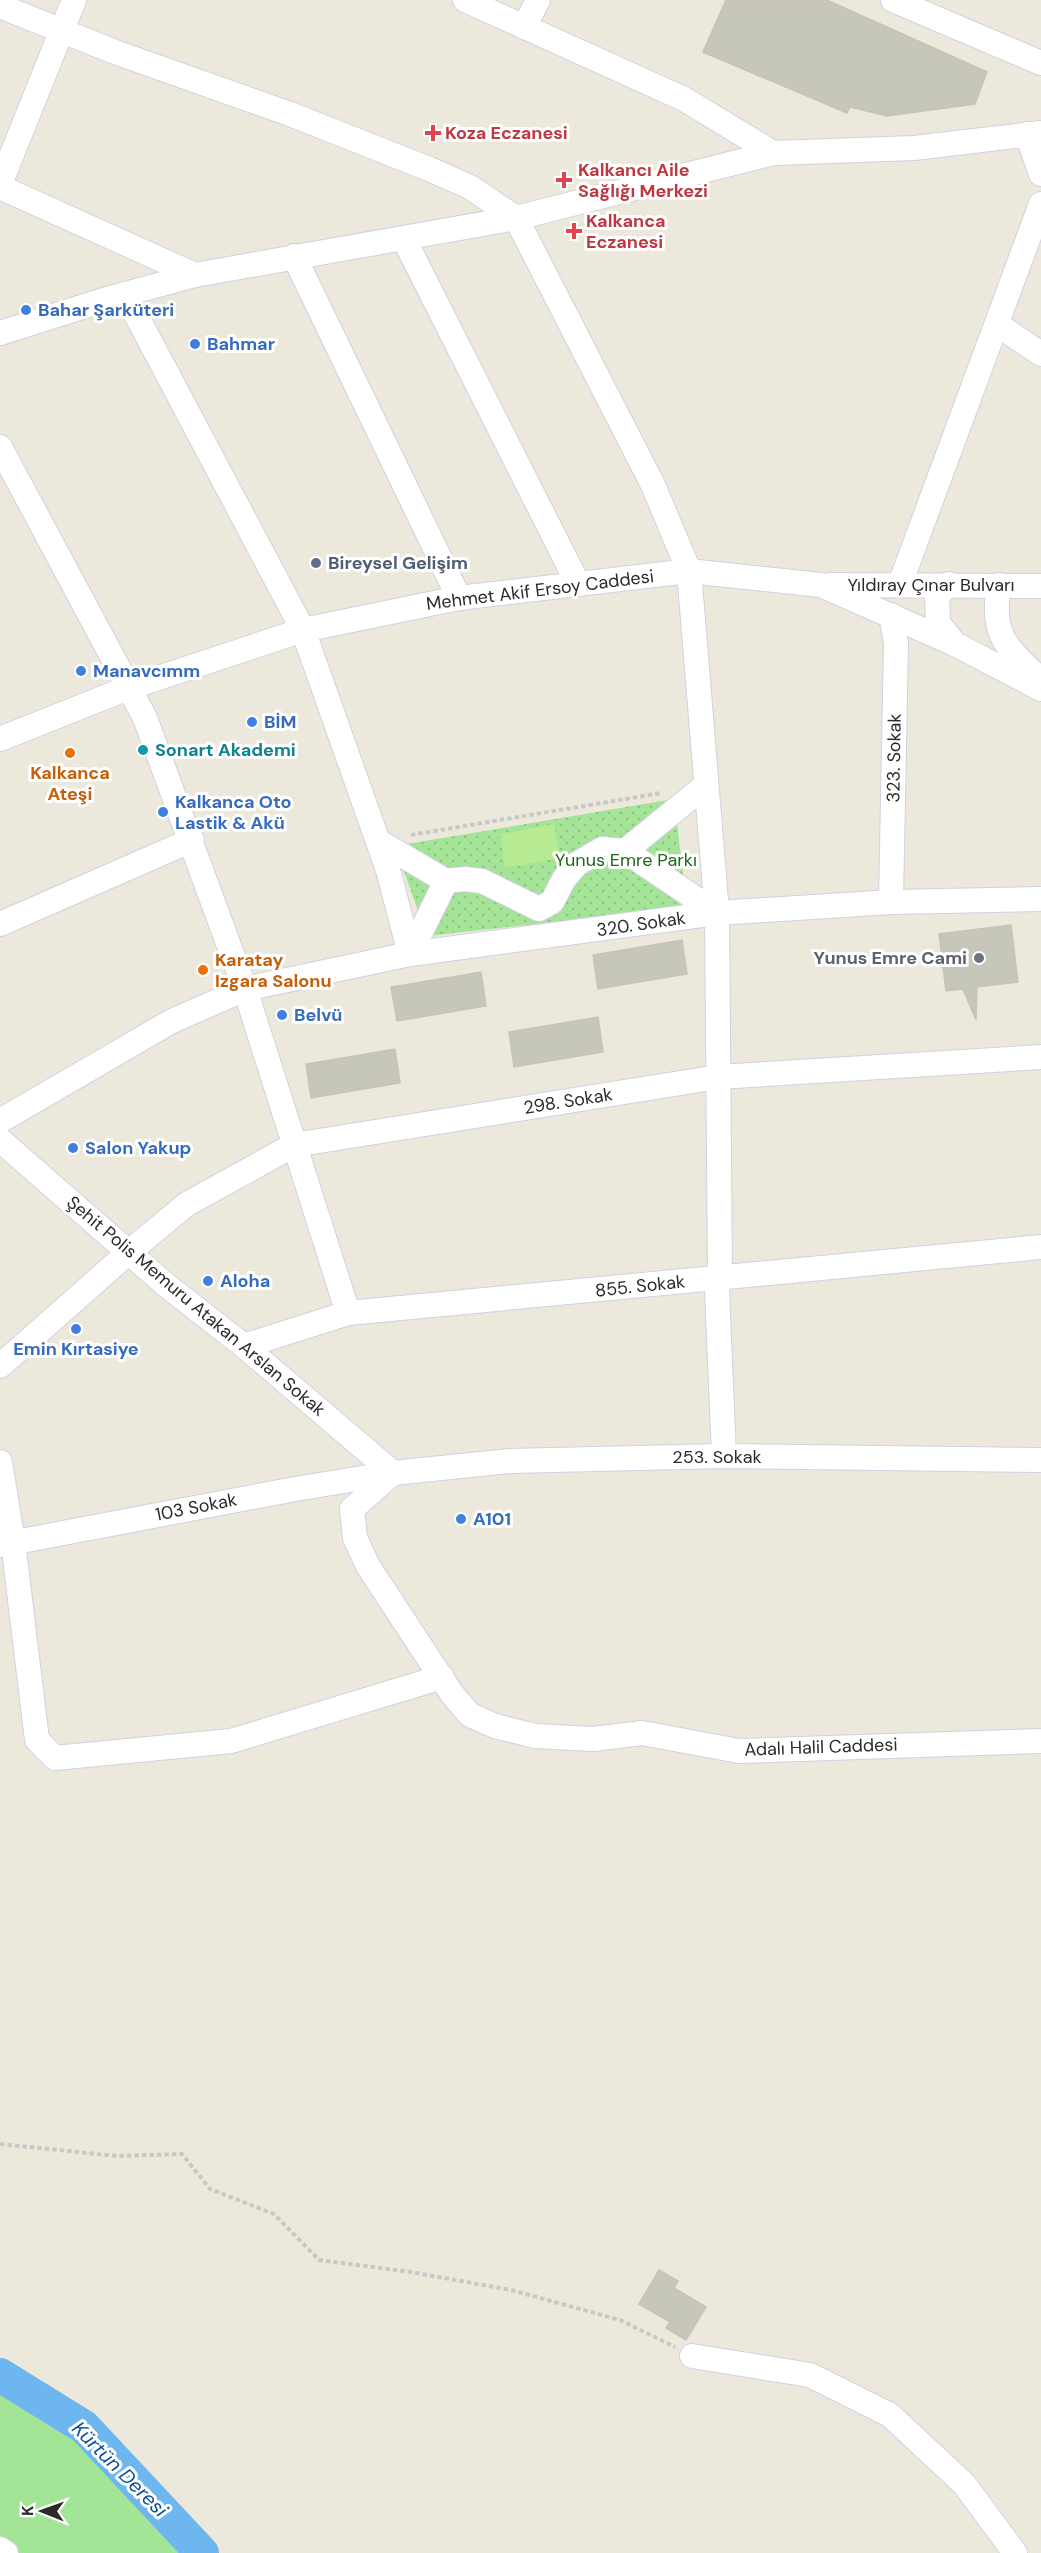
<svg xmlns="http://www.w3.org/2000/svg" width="1041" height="2553" viewBox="0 0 1041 2553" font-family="'DM Sans',sans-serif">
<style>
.grass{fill:#a4e497}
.park{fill:url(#park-dots)}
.pitch{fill:#b6eb93}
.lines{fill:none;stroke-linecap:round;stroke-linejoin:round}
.river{stroke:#6db6f0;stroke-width:34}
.building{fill:#c7c6ba;stroke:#c8c4b5;stroke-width:1.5}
.minor-casing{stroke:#d1d1e3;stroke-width:26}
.path{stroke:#c8c8c8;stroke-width:4;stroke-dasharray:4.5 3;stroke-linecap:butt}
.minor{stroke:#fff;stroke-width:24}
.health-dot{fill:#e0444e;stroke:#fff;stroke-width:2}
.shop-dot{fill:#3f7fe0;stroke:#fff;stroke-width:2}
.service-dot{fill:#5c6f8a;stroke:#fff;stroke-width:2}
.culture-dot{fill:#0f9aa8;stroke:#fff;stroke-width:2}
.food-dot{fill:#e8710a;stroke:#fff;stroke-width:2}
.worship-dot{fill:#6b7280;stroke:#fff;stroke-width:2}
.labels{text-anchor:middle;stroke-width:6;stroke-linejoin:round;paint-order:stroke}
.health-label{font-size:18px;font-weight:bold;fill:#be3a42;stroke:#fff;text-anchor:start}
.shop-label{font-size:18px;font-weight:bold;fill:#366cbe;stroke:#fff;text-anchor:start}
.service-label{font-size:18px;font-weight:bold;fill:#4e5e75;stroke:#fff;text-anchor:start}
.street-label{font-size:18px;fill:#2a2a2a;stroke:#fff}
.culture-label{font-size:18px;font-weight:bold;fill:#0d838f;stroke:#fff;text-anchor:start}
.food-label{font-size:18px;font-weight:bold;fill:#c56008;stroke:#fff}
.park-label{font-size:18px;fill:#1c6819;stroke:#fff}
.worship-label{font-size:18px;font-weight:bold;fill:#5b616d;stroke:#fff;text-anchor:end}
.water-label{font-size:20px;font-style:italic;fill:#0c519c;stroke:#fff}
</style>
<defs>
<pattern id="park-dots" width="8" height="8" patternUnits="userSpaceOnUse" patternTransform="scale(1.5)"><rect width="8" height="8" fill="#a4e497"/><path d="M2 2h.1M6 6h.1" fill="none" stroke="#8dc482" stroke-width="1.8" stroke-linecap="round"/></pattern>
</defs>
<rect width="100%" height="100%" fill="#ece8dc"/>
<!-- grass -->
<polygon class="grass" points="0,2383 84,2427 191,2553 0,2553"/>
<!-- park -->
<polygon class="park" points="674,799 687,907 427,936 395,846"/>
<!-- pitch -->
<polygon class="pitch" points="554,824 560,858 505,868 500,834"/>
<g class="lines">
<!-- river -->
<polyline class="river" points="0,2375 84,2427 202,2553"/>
</g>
<!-- building -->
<g class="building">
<polygon points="726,0 827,0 987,72 975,104 887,116 850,107 847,113 703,52"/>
<polygon points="1011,925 1018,982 977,987 976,1020 963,989 946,991 939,934"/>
<polygon points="682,940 687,974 598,989 593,955"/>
<polygon points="481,972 486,1006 397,1021 391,987"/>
<polygon points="598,1017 603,1052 514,1067 509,1032"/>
<polygon points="395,1049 400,1083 311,1098 306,1064"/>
<polygon points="659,2270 678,2281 674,2288 706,2307 686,2340 666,2328 670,2322 639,2304"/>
</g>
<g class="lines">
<defs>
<g id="minor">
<polyline points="465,0 684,99 773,153"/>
<polyline points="893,0 1041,63"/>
<polyline points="0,6 115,52 290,114 429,169 470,187 516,218 653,485 689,571 717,913 720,1277 717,1290 724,1456"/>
<polyline points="524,27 538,0"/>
<polyline points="1027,134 1041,174"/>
<polyline points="0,184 74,0"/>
<polyline points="0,187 195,275"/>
<polyline points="404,239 578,584"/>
<polyline points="294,256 459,598"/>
<polyline points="125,294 303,630 388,870 410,954"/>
<polyline points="998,325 1041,354"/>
<polyline points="0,333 107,299 195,275 516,218 773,153 914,148 1041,133"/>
<polyline points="0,447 145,718 245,989 348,1313"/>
<polyline points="900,584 1041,204"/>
<polyline points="949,584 937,596 938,623 955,644"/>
<polyline points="830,585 1041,586"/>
<path d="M999,585C990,634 1006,648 1041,680"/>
<polyline points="0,739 128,688 303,630 459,598 689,571 821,585 957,645 1041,689"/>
<polyline points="378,841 446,881 465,879 482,881 539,909 552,902 564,879 577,864 602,849 625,851 717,913"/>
<polyline points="625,851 706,785"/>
<polyline points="891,902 896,643 891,615"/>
<polyline points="0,924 192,840"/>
<polyline points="410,954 446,881"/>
<polyline points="0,1121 172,1021 245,989 410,954 717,913 891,902 1041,899"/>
<polyline points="0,1140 166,1285 244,1346 393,1473"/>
<polyline points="244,1346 348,1313 1041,1247"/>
<polyline points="0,1366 129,1252 187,1204 294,1145 718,1077 1041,1057"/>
<polyline points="0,1462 13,1542 37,1740 55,1758 231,1741 442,1677"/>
<polyline points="393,1473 352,1509 355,1538 368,1566 452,1694 470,1715 495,1726 535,1736 593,1739 642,1733 739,1751 1041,1741"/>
<polyline points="0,1545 295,1489 393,1473 510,1461 724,1456 1041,1460"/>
<polyline points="692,2356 810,2375 890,2415 964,2484 1015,2553"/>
<polyline points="0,2549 6,2553"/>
</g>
</defs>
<!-- minor casing -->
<use href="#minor" class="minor-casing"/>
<!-- path -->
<g class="path">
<polyline points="411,835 661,793"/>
<polyline points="0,2144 117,2156 182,2154 210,2189 274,2214 319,2260 411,2272 511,2290 620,2320 675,2347"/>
</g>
<!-- minor -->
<use href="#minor" class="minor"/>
</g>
<!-- markers -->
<g class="health-dot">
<path d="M430 124h6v6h6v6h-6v6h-6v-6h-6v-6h6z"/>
<path d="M561 171h6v6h6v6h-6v6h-6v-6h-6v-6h6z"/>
<path d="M571 222h6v6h6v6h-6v6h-6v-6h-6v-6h6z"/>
</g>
<g class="shop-dot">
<circle cx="26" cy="310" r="6"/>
<circle cx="195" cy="344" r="6"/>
<circle cx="81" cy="671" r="6"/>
<circle cx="252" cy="722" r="6"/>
<circle cx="163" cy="812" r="6"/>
<circle cx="282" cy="1015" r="6"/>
<circle cx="73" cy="1148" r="6"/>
<circle cx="208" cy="1281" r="6"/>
<circle cx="76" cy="1329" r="6"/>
<circle cx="461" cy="1519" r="6"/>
</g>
<circle class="service-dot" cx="316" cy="563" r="6"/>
<circle class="culture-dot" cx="143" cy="750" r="6"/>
<g class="food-dot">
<circle cx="70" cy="753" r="6"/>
<circle cx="203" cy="970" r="6"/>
</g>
<circle class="worship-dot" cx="979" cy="958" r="6"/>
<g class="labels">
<!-- health labels -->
<g class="health-label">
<text x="445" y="139">Koza Eczanesi</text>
<text x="578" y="176">Kalkancı Aile<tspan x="578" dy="21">Sağlığı Merkezi</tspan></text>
<text x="586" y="227">Kalkanca<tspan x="586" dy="21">Eczanesi</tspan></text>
</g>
<!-- shop labels -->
<g class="shop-label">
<text x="38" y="316">Bahar Şarküteri</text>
<text x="207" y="350">Bahmar</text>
<text x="93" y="677">Manavcımm</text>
<text x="264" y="728">BİM</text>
<text x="175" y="808">Kalkanca Oto<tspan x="175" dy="21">Lastik &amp; Akü</tspan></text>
<text x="294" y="1021">Belvü</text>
<text x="85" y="1154">Salon Yakup</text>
<text x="220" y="1287">Aloha</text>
<text x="76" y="1355" text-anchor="middle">Emin Kırtasiye</text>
<text x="473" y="1525">A101</text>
</g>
<!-- service labels -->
<g class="service-label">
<text x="328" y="569">Bireysel Gelişim</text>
</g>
<!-- street labels -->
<g class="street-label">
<text x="931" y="591">Yıldıray Çınar Bulvarı</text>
<text transform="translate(540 590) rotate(-7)" y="6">Mehmet Akif Ersoy Caddesi</text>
<text transform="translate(894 758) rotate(-89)" y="6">323. Sokak</text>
<text transform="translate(641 924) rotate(-8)" y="6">320. Sokak</text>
<text transform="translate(568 1101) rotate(-9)" y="6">298. Sokak</text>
<text transform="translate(640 1286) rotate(-6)" y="6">855. Sokak</text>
<text transform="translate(196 1306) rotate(40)" y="6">Şehit Polis Memuru Atakan Arslan Sokak</text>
<text x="717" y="1463">253. Sokak</text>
<text transform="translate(196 1507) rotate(-11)" y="6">103 Sokak</text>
<text transform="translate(821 1747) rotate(-2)" y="6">Adalı Halil Caddesi</text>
</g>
<!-- culture labels -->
<g class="culture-label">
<text x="155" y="756">Sonart Akademi</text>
</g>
<!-- food labels -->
<g class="food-label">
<text x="70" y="779">Kalkanca<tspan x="70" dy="21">Ateşi</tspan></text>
<text x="215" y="966" text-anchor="start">Karatay<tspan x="215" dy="21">Izgara Salonu</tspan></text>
</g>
<!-- park labels -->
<g class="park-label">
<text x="626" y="866">Yunus Emre Parkı</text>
</g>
<!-- worship labels -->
<g class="worship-label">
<text x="967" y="964">Yunus Emre Cami</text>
</g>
<!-- water labels -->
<g class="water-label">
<text transform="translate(120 2469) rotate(45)" y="7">Kürtün Deresi</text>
</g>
</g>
<!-- north arrow -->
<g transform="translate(42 2511) rotate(271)" stroke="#ffffff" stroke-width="4.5" paint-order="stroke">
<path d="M0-4.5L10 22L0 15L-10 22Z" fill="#2a2a2a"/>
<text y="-9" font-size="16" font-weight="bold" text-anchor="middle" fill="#2a2a2a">K</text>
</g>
</svg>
